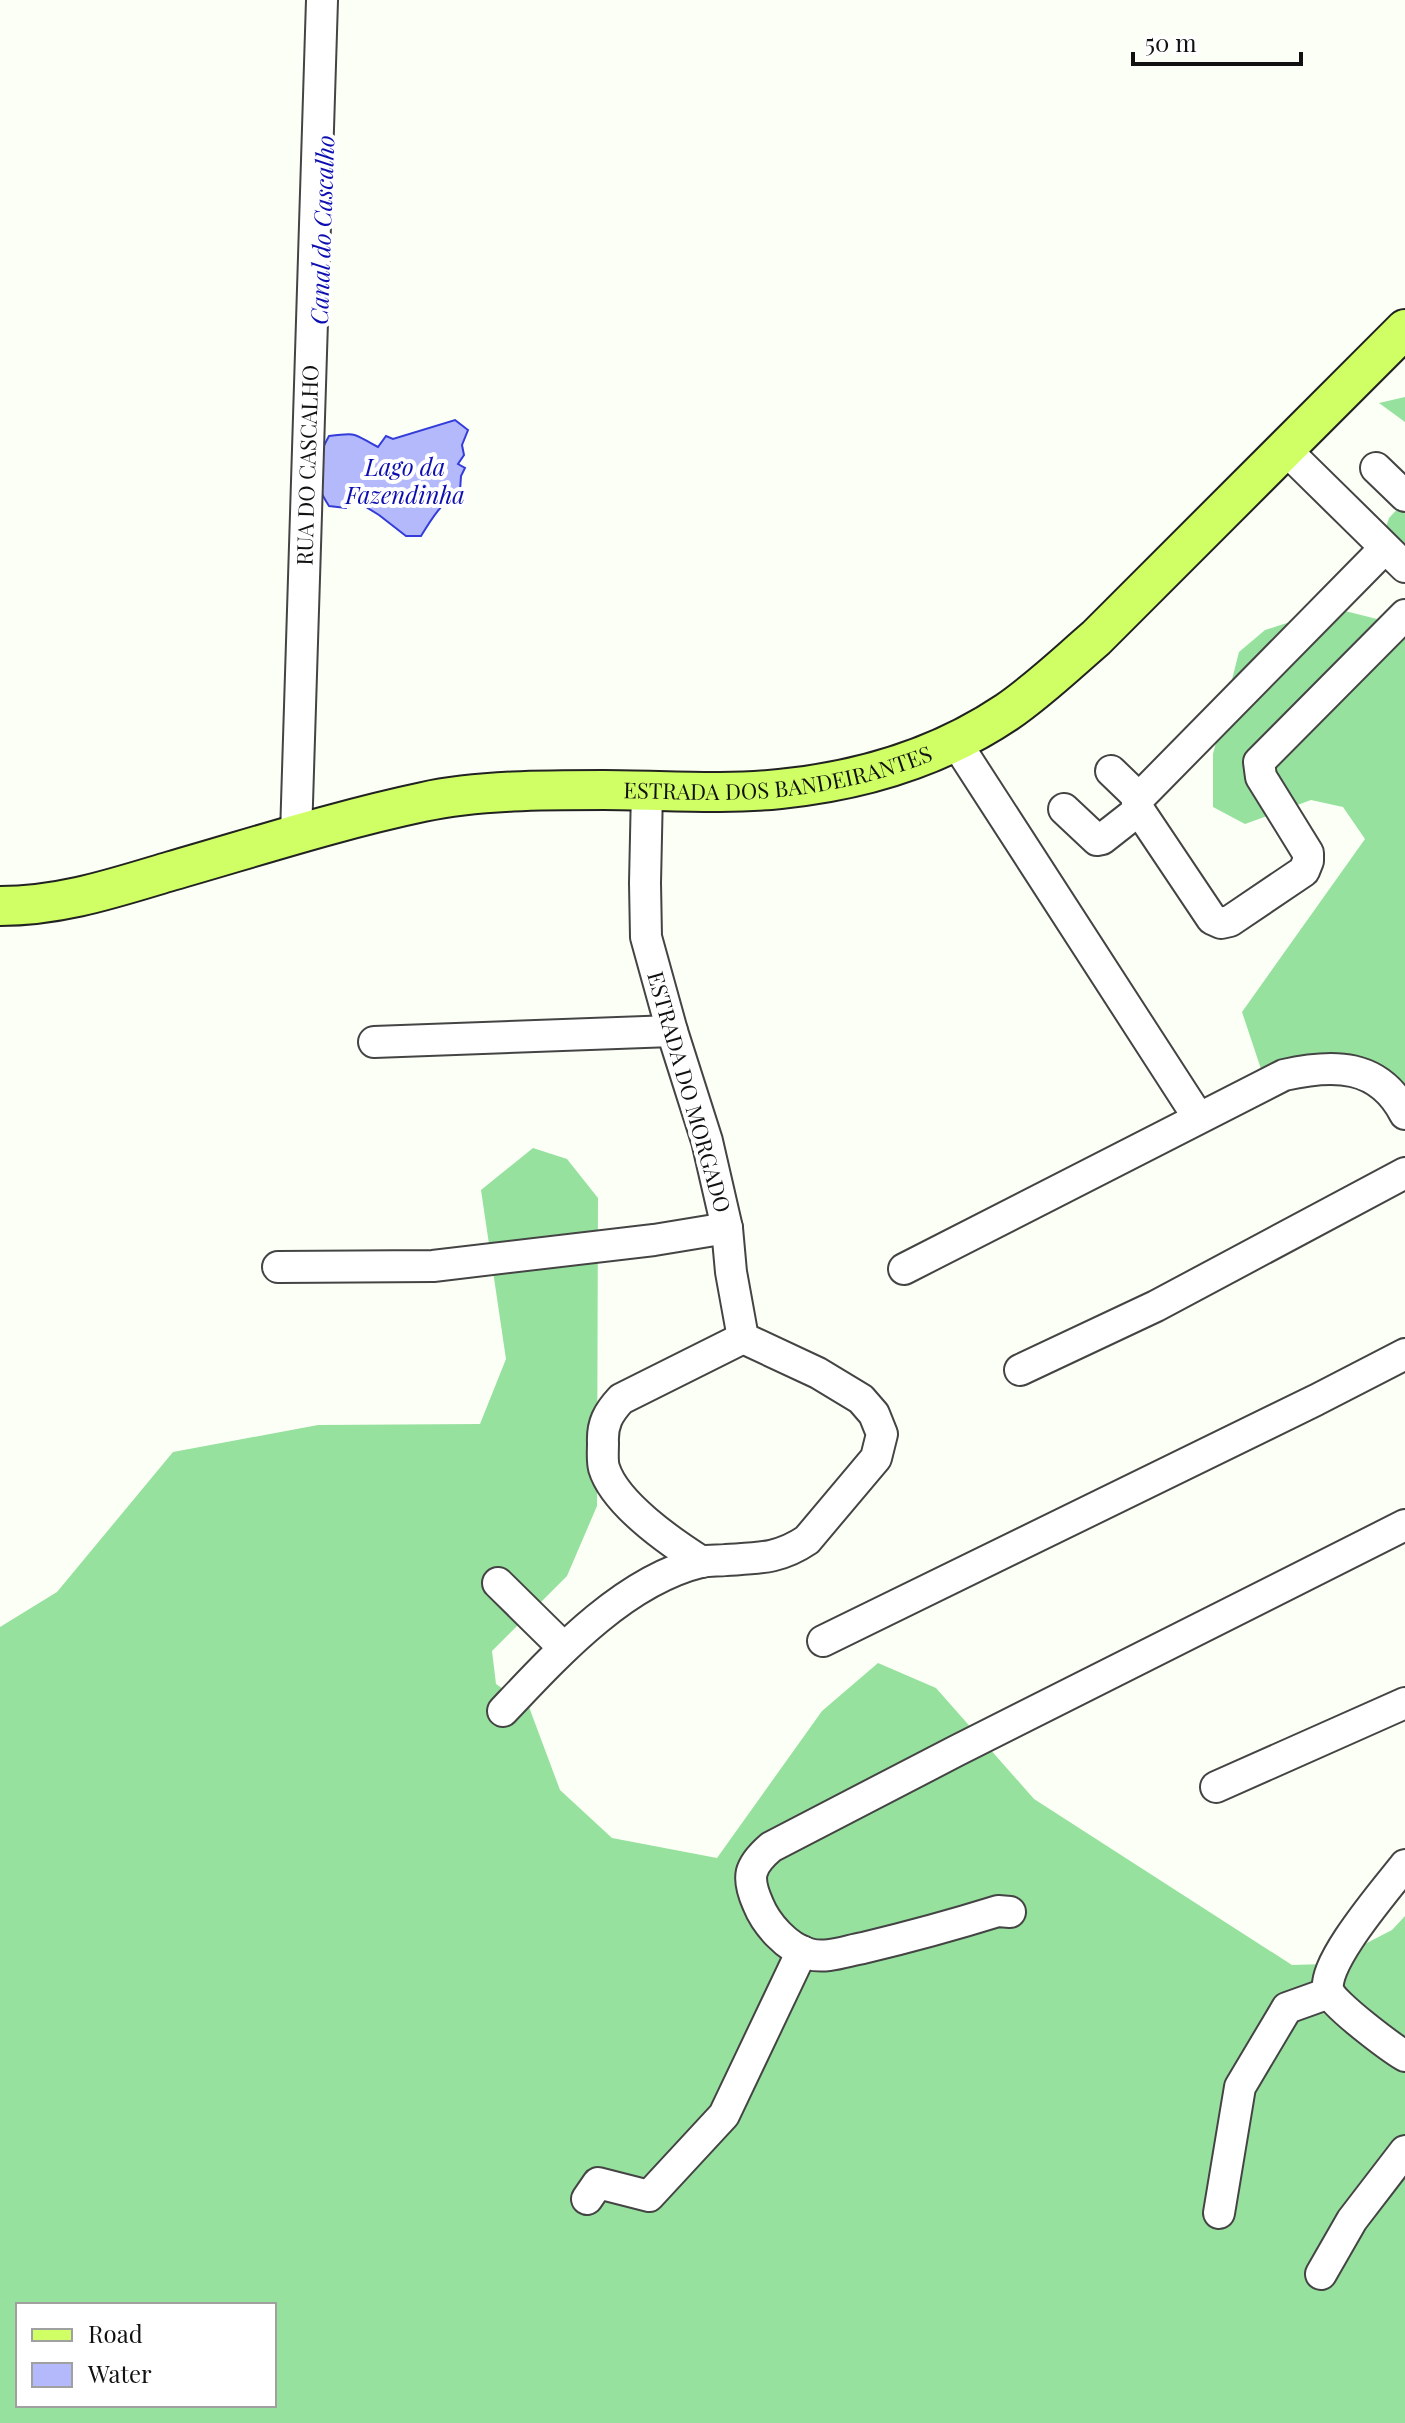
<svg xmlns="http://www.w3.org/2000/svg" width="1405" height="2423" viewBox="0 0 1405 2423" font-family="'Playfair Display',serif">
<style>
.forest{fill:#97e19f;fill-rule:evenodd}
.water{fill:#b4b9fc;stroke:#343cda;stroke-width:2}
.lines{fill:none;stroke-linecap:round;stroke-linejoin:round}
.minor-casing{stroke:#444;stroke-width:34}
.major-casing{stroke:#222;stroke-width:42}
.minor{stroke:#fff;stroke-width:30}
.major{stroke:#cfff65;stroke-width:38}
.labels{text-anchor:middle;stroke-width:8;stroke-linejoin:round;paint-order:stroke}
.street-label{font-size:22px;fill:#111;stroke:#fff}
.water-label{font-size:24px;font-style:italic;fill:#0c0eb1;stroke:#fff}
</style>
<rect width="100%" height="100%" fill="#fbfff5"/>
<!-- forest -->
<g class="forest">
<polygon points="1405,397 1405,422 1379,403"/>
<polygon points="1405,501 1405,571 1378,552 1389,518"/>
<polygon points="1333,608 1405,626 1405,1086 1378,1095 1323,1067 1261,1069 1242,1012 1365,839 1343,807 1311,800 1245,824 1213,807 1213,754 1239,652 1265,630"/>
<path d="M533,1148L567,1159L598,1198L597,1506L567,1576L492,1651L496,1684L529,1707L560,1790L612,1838L717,1858L822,1711L878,1663L936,1688L1034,1799L1292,1965L1326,1964L1392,1930L1405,1916V2423H0V1627L57,1592L173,1452L318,1425L480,1424L506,1359L481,1190ZM18,2305H274V2405H18Z"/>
</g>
<!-- water -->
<path class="water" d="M455,420L468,430L462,445L464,455L458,464L465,468L461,476L460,491C442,502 432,518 421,536H406L379,515L353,499L346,508L329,506C310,477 313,465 329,436C359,432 353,434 378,447L386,436L393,439Z"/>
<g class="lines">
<defs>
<g id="minor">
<polyline points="1285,449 1405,567"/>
<polyline points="1376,468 1405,496"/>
<polyline points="1385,548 1139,798 1137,804 1139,810 1212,919 1221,923 1230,921 1304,871 1308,861 1308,853 1261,777 1259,762 1405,615"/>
<polyline points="955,741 1198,1117"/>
<polyline points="1111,771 1139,798"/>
<polyline points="1064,809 1097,840 1102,839 1139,810"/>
<path id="s1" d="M296,835L322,0"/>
<polyline points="374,1042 672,1031"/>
<polyline points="278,1267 433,1266 654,1240 727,1228"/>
<path d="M904,1269L1284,1075C1333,1064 1379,1063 1405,1114"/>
<polyline points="1020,1370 1156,1306 1405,1173"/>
<path d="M702,1562C672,1543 615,1504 604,1468C602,1461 603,1451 603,1443C602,1424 608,1413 621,1399L743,1338"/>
<polyline points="498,1583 564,1648"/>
<polyline points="823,1641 1316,1400 1405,1354"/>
<path d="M503,1711C556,1655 623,1581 701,1562C709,1560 718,1561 726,1560C758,1558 779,1559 807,1540L876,1458L882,1434L874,1414L861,1399L818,1373L743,1338L731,1272L727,1228L707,1141L672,1031L646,937L645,883L647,790"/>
<polyline points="1216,1787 1405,1703"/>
<path d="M1405,1865C1389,1886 1318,1967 1329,1992C1334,2005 1390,2047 1405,2056"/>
<path d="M1010,1912L998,1911C953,1925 909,1937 863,1948C846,1951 826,1959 809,1954C787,1948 766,1924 758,1904C746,1877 749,1866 771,1847L956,1751L1405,1525"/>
<polyline points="587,2199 598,2183 649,2196 724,2115 802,1951"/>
<polyline points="1219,2213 1240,2087 1287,2008 1329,1993"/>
<polyline points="1321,2274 1352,2220 1405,2151"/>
</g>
<g id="major">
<path id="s2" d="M0,906C61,906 114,888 171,871C255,847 338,820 423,802C478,790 547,790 604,790C662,790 722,795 780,789C860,781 940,757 1007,712C1039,690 1067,663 1096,638L1405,329"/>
</g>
</defs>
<!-- minor casing -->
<use href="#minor" class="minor-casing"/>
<!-- major casing -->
<use href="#major" class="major-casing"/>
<!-- minor -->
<use href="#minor" class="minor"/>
<!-- major -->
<use href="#major" class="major"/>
</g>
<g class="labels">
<!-- street labels -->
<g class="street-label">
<text dy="8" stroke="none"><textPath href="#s1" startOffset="370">RUA DO CASCALHO</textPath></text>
<text dy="8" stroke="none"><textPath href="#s2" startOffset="794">ESTRADA DOS BANDEIRANTES</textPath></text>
<text transform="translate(689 1092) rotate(74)" y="8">ESTRADA DO MORGADO</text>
</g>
<!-- water labels -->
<g class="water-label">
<text transform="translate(323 230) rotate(-88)" y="8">Canal do Cascalho</text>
<text x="405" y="476">Lago da<tspan x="405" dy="28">Fazendinha</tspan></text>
</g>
</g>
<!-- legend -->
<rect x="16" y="2303" width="260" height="104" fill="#ffffff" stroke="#a0a0a0" stroke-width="2"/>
<rect x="32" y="2329" width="40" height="12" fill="#cfff65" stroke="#a0a0a0" stroke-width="2"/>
<text x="88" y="2343" font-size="24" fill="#111111">Road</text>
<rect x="32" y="2363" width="40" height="24" fill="#b4b9fc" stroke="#a0a0a0" stroke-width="2"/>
<text x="88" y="2383" font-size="24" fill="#111111">Water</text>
<!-- scale -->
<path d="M1133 52v12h168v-12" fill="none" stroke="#111111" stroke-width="4"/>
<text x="1145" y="52" font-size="24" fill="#111111" stroke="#ffffff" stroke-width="6" paint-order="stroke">50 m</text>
</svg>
